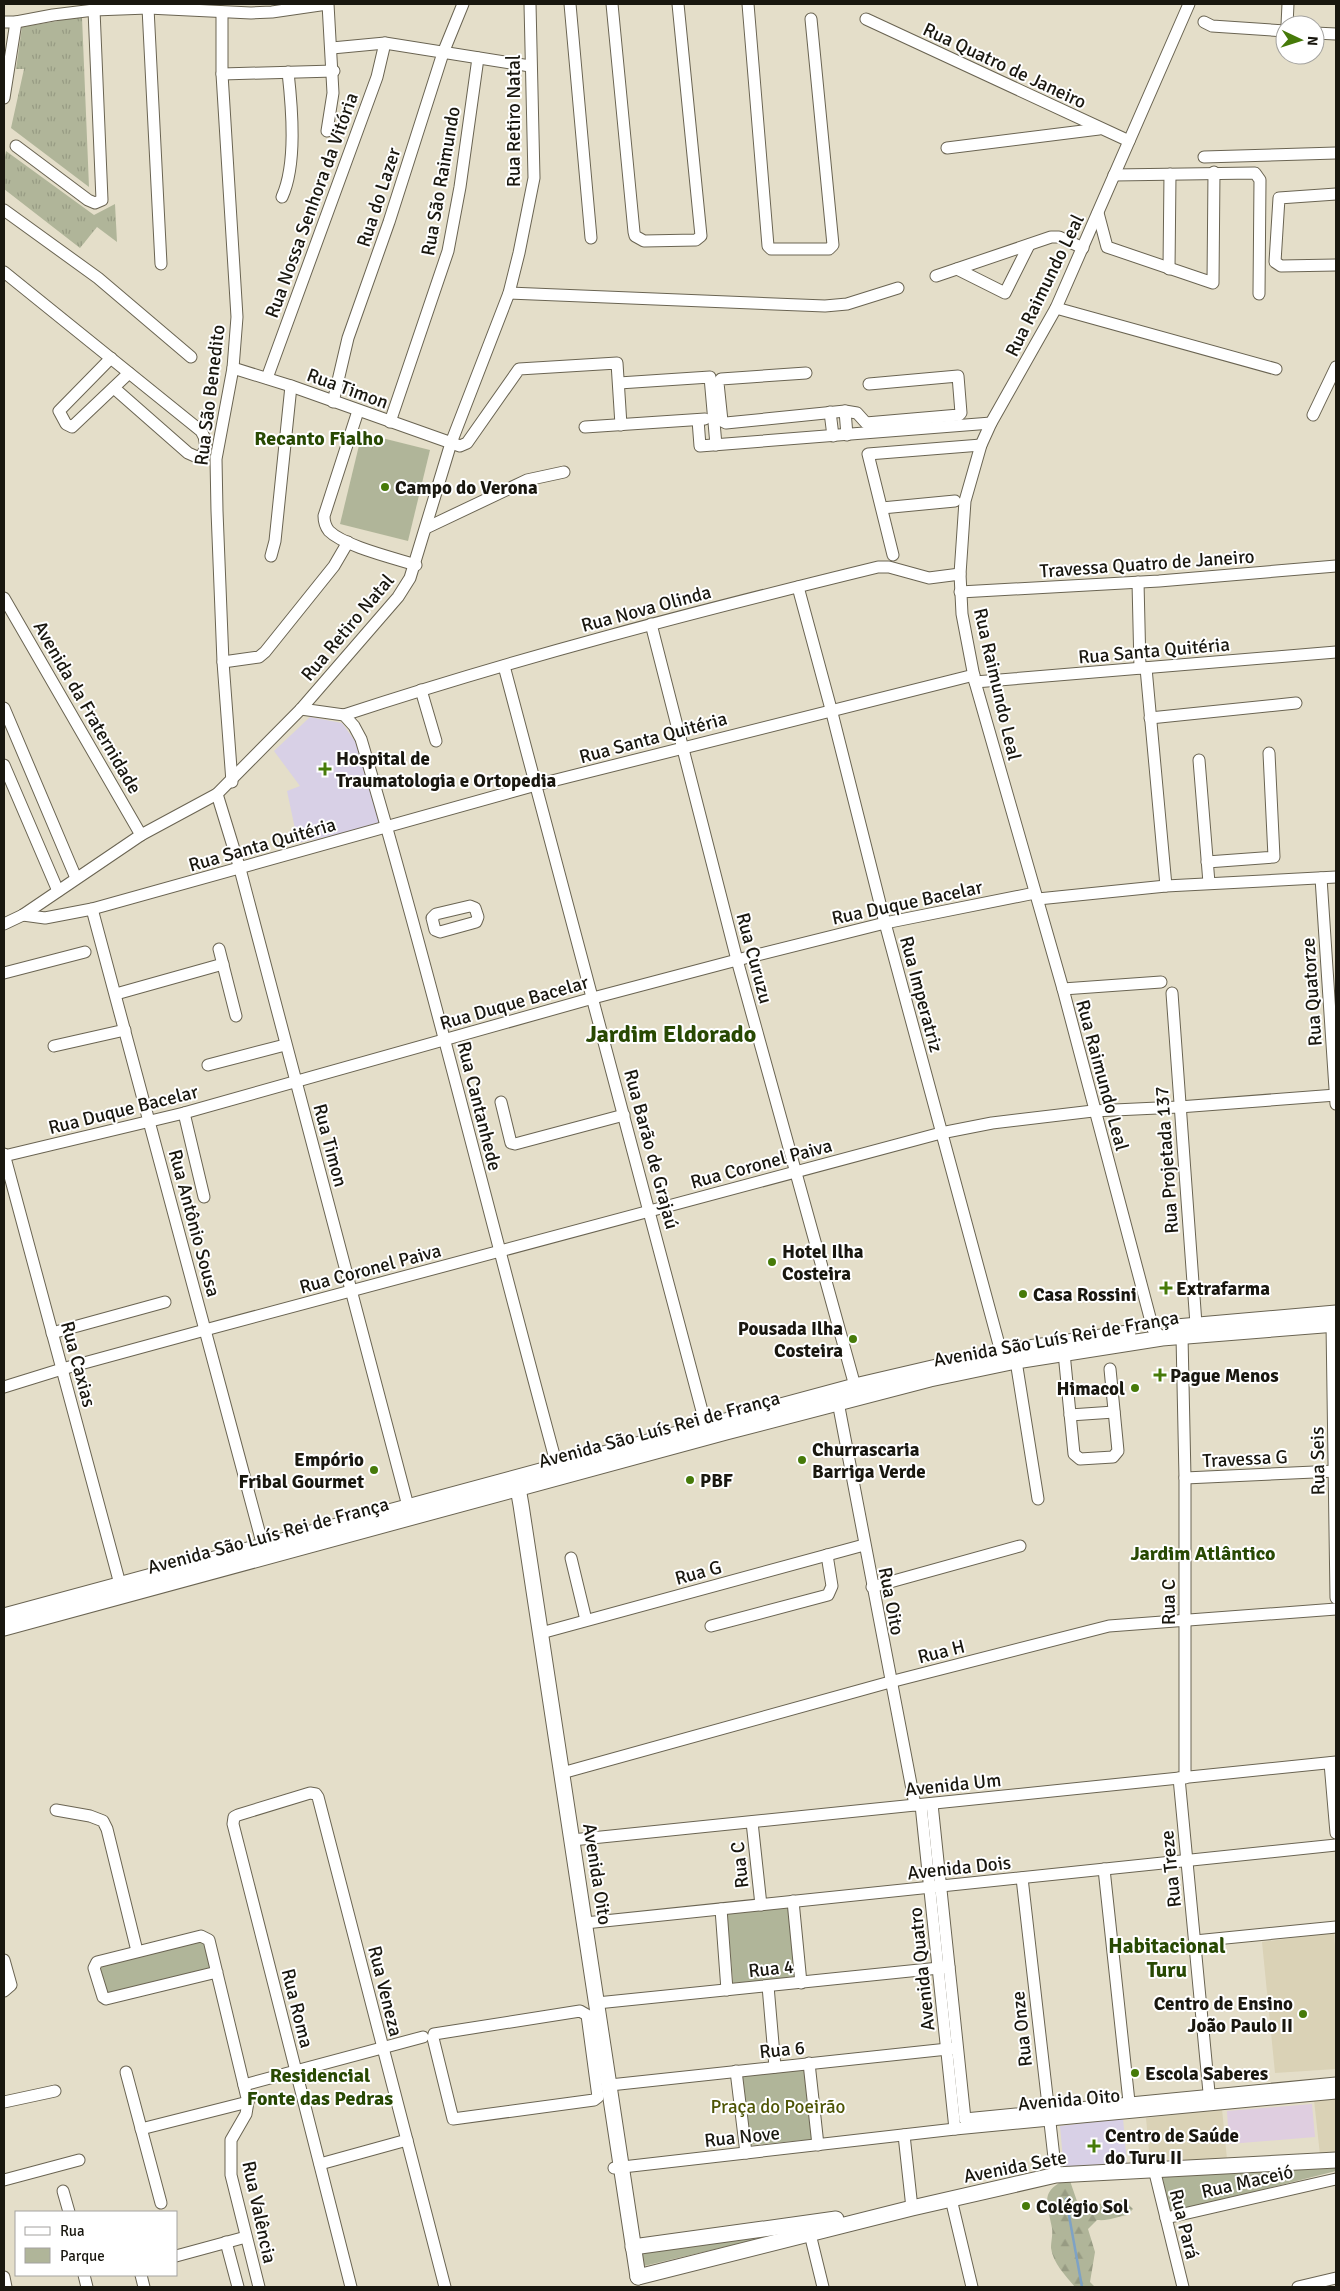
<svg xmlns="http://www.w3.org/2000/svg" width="1340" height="2291" viewBox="0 0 1340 2291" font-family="Signika,sans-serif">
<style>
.commercial{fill:#dfcee0}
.built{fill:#dad2b6}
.medical{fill:#d8d0e6}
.grass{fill:url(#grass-tufts)}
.forest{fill:url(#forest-firs)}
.park{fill:#b0b599}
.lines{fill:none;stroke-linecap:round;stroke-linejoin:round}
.stream{stroke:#7ea2c5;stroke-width:2.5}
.minor-casing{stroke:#6a6452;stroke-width:13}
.major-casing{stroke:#6a6452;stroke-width:17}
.minor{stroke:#fff;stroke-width:11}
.major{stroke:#fff;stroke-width:15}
.poi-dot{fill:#467a09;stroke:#fff;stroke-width:2}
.labels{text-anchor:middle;stroke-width:4;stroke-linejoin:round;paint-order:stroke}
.street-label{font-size:19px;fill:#19170f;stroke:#fff}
.poi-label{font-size:19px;font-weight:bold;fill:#19170f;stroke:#fff;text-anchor:start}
.park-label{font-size:19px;fill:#4d5404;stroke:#fff}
.neighbourhood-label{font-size:20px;font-weight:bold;fill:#284903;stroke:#fff}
.quarter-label{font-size:21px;font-weight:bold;fill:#284903;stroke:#fff}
.district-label{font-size:24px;font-weight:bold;fill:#284903;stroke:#fff}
</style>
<defs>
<pattern id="grass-tufts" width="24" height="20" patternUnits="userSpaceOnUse" patternTransform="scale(1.25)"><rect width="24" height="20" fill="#b0b599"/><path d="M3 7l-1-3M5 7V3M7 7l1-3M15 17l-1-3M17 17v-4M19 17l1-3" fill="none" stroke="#979b83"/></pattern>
<pattern id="forest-firs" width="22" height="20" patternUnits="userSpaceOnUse" patternTransform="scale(1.25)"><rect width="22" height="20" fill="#b0b599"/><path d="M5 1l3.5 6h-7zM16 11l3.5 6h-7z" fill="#979b83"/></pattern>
</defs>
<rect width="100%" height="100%" fill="#e4dec9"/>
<!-- commercial -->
<polygon class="commercial" points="1312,2104 1315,2137 1229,2144 1227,2111"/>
<!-- built -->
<g class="built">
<polygon points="1334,1932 1336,1960 1336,2069 1275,2073 1262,1942"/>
<polygon points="1336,2098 1336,2154 1320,2155 1314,2100"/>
<polygon points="1222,2109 1227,2159 1150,2162 1146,2118"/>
</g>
<!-- medical -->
<g class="medical">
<polygon points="310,717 342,723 355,741 380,825 298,843 287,791 300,786 274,751"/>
<polygon points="1123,2118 1127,2166 1064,2171 1060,2126"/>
</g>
<!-- grass -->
<g class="grass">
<polygon points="59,17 82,17 89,187 11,128 24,69 16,69 22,27 58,21"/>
<polygon points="6,151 94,215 115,204 117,242 97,227 80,248 4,189 4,163"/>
</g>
<!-- forest -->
<path class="forest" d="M1069,2178L1079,2207L1124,2200L1133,2209L1127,2215C1115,2217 1110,2221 1097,2220L1088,2229L1095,2252L1090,2282L1095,2287H1075C1065,2275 1053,2263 1051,2248C1051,2241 1053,2235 1052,2228C1047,2201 1039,2191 1069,2178Z"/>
<!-- park -->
<g class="park">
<polygon points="362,433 430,450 408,541 340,524"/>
<polygon points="791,1905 798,1977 733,1983 727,1913"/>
<polygon points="200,1941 205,1943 211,1969 107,1995 100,1967 102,1966"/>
<polygon points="807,2069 816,2139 750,2145 740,2074"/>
<polygon points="1336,2168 1336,2171 1170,2213 1162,2175"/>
<polygon points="825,2223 644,2266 642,2250"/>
</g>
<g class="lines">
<!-- stream -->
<polyline class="stream" points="1066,2199 1082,2287"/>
<defs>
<g id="minor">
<polyline points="570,4 591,238"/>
<polyline points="612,4 634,232 635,236 644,241 696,240 701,236 678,4"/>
<polyline points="748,4 768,246 771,249 829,249 833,245 811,19"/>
<polyline points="148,8 161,264"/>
<polyline points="222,12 222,74 237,317 233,368 216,459 217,511 223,662 232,782"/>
<polyline points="866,19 1129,141"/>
<polyline points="4,22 16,22 53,15 94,10 148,8 251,13 272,12 327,4"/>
<polyline points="1204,22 1212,26 1285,31"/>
<polyline points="1287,25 1288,4"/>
<polyline points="1315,33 1336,34"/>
<polyline points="332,48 385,43 530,66"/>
<polyline points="222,74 334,71"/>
<polyline points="4,98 16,22"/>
<polyline points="327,131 333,93 328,4"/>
<polyline points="16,146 88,200 95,203 102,200 94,10"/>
<polyline points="947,148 1099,129"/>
<polyline points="1204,157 1336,153"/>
<polyline points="1114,175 1255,173 1260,180 1259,294"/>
<polyline points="1336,194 1279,198 1275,262 1281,266 1336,265"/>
<path d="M282,197C297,164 292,108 288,72"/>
<polyline points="4,210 98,278 191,357"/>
<polyline points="1098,213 1107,247 1213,283 1214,172"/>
<polyline points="957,269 1005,293 1029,245"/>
<polyline points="1169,269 1170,174"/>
<path d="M4,272L201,431C206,438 207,448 202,455L197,457L188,453L114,388"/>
<polyline points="936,276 1051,237 1059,237 1083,248"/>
<polyline points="509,293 825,306 847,304 898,288"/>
<polyline points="1056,308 1276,369"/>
<polyline points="111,358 59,411 66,424 72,427 129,373"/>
<polyline points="233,368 291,386 460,446 467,443 519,369 617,363 621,425"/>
<polyline points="806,373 721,379 718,383 722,421 726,423 845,411 857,413 866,423 959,415 961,413 958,376 869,384"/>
<polyline points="267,378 377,77 385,43"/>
<polyline points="619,383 710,377 716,445"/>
<polyline points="333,402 348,338 389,222 443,53 463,4"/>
<path d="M358,411L324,516C324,522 325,526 329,531C344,546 394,558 416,565"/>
<polyline points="845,411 847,435"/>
<polyline points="830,412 833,436"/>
<polyline points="1313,415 1336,367"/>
<polyline points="698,420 700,446 991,423"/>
<polyline points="390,422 448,251 460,187 478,58"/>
<polyline points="585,427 705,419"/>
<polyline points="882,508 955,501"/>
<polyline points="426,528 527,480 564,472"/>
<polyline points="893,555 868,454 981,445"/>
<polyline points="271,556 275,541 291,386"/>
<polyline points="1138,582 1140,668"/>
<polyline points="798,587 831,709 885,923 1001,1352"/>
<polyline points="960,592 1159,581 1336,566"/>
<polyline points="4,598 141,835"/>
<polyline points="651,624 737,960 855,1386"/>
<polyline points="223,662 259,657 265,652 334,566 348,542"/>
<polyline points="504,666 706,1426 712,1431"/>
<polyline points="1146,668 1166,886"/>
<polyline points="975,682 1336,652"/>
<polyline points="421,690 436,741"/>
<polyline points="4,708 76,878"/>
<path d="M301,709L344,715L354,726L361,739C432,979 491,1224 557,1466"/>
<path d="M344,715C520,657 698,611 878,567H889L929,578L960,574"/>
<polyline points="1150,718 1296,703"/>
<polyline points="1199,760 1209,883"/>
<polyline points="4,765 58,891"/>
<polyline points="217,794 240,869 408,1506"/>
<polyline points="1207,862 1274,857 1269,753"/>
<polyline points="1321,878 1336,1104"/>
<polyline points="1038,899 1166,886 1336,877"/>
<polygon points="470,906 475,908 478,917 476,922 440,932 435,930 432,918 436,914"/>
<polyline points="92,909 263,1546"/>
<polyline points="23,915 45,918 92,909 536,785 974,675"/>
<polyline points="4,924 23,915 141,835 217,794 301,709 398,597 410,578 451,443 509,293 519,253 534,178 530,4"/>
<polyline points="219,949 236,1016"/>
<polyline points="4,973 85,952"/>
<polyline points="1063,989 1161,982"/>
<polyline points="1172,993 1196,1324"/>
<polyline points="116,994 223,964"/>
<polyline points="54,1046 125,1030"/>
<polyline points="208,1065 285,1045"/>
<polyline points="501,1102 511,1143 515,1144 624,1115"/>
<polyline points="184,1113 204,1197"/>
<polyline points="4,1154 120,1584"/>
<polyline points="4,1156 184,1113 593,998 737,960 885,923 1035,893"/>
<polyline points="1332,1324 1336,1598"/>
<polyline points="52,1333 165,1302"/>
<polyline points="1182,1336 1185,1478 1185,1778"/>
<polyline points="1162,1338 1153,1329 1063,989 975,682 962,614 960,574 965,501 981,445 991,423 1056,308 1189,4"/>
<polyline points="1064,1353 1074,1454 1080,1459 1113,1457 1118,1451 1110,1369"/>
<polyline points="1016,1361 1038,1499"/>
<polyline points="4,1387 62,1369 205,1330 941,1133 992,1123 1093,1111 1179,1107 1336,1095"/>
<polyline points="838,1402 915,1805"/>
<polyline points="1070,1415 1114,1412"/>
<polyline points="1185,1478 1336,1471"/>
<polyline points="571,1558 586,1620"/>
<polyline points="872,1587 1020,1546"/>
<polyline points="711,1626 828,1595 832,1586 827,1555"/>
<polyline points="541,1633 864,1545"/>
<polyline points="1330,1763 1336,1833"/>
<polyline points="562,1773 890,1682 1109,1626 1336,1609"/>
<polyline points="1179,1778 1210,2103"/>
<polyline points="932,1804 965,2119"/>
<polyline points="921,1805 955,2129"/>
<polyline points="56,1810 90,1816 103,1821 107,1829 137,1951"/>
<polyline points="752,1822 761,1905"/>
<polyline points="572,1840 1336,1762"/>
<polyline points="1104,1869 1130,2111"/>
<polyline points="1022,1878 1056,2175"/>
<polyline points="793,1901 801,1983"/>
<polyline points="721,1909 727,1990"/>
<polyline points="585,1923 1336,1845"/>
<polyline points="1195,1941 1336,1927"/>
<polyline points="4,1960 11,1985 4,1991"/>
<polyline points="217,1972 106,1999 103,1997 94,1968 97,1962 201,1936 209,1940 248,2102 246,2114 231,2140 231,2175 259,2287"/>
<polyline points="768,1986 775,2067"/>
<polyline points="597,2003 949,1967"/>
<polygon points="580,2011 587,2015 598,2097 594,2100 453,2119 433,2038 434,2034"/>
<polyline points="809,2063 818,2145"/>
<polyline points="736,2071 746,2153"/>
<polyline points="126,2072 161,2203"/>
<polyline points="244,2085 423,2037"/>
<polyline points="610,2085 957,2048"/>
<polyline points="4,2102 55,2091"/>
<polyline points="965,2119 1336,2083"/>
<polyline points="141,2129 248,2102"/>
<polyline points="904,2135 912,2208"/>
<polyline points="320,2164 407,2140"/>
<polyline points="614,2168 955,2129 1336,2093"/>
<polyline points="1154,2169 1183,2287"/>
<polyline points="4,2180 79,2160"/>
<polyline points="63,2191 69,2212"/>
<polyline points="951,2199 972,2287"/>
<polyline points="1166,2218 1336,2179"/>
<polyline points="810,2234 823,2287"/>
<polyline points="226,2242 238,2287"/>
<polyline points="176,2256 246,2237"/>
<polyline points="84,2275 87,2287"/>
<polyline points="141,2275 144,2287"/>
<polyline points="4,2277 6,2287"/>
<polyline points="351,2287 233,1824 234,1817 238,1815 310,1793 316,1794 318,1797 445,2287"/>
<polyline points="1298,2287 1336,2278"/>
</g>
<g id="major">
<polyline points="1176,1327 1336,1313"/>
<polyline points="512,1480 518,1488 521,1505 638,2277"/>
<polyline points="4,1616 855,1386 1001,1352 1128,1333"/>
<polyline points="4,1628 726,1432 930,1379 1016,1361 1162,1338 1336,1324"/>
<polyline points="633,2247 836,2219"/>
<polyline points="638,2277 912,2208 1056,2175 1336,2160"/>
</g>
</defs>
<!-- minor casing -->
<use href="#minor" class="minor-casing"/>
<!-- major casing -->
<use href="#major" class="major-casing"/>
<!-- minor -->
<use href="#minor" class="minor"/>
<!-- major -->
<use href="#major" class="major"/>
</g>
<!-- markers -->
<g class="poi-dot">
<circle cx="385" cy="487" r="5"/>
<path d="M322.5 761.5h5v5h5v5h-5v5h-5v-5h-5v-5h5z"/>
<circle cx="772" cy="1262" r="5"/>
<path d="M1163.5 1280.5h5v5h5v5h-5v5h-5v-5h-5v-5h5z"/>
<circle cx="1023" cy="1294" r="5"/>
<circle cx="853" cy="1339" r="5"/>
<path d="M1157.5 1367.5h5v5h5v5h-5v5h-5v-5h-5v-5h5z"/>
<circle cx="1135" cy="1388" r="5"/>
<circle cx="802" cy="1460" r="5"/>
<circle cx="374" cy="1470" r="5"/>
<circle cx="690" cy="1480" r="5"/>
<circle cx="1303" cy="2014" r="5"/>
<circle cx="1135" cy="2073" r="5"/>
<path d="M1091.5 2138.5h5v5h5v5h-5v5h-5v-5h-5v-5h5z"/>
<circle cx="1026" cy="2206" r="5"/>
</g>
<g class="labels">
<!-- street labels -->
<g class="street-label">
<text transform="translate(1005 65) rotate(25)" y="7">Rua Quatro de Janeiro</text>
<text transform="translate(513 121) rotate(-90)" y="7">Rua Retiro Natal</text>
<text transform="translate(440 181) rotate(-80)" y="7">Rua São Raimundo</text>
<text transform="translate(378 197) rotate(-72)" y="7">Rua do Lazer</text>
<text transform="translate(311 205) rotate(-70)" y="7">Rua Nossa Senhora da Vitória</text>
<text transform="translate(1044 285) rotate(-64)" y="7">Rua Raimundo Leal</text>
<text transform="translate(348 388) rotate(20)" y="7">Rua Timon</text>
<text transform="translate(209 395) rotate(-83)" y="7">Rua São Benedito</text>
<text transform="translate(1147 563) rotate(-4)" y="7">Travessa Quatro de Janeiro</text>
<text transform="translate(646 608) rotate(-15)" y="7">Rua Nova Olinda</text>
<text transform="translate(347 627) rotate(-50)" y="7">Rua Retiro Natal</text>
<text transform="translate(1154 650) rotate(-5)" y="7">Rua Santa Quitéria</text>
<text transform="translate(998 684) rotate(77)" y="7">Rua Raimundo Leal</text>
<text transform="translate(88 707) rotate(60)" y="7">Avenida da Fraternidade</text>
<text transform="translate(653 737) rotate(-15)" y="7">Rua Santa Quitéria</text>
<text transform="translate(262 844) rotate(-16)" y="7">Rua Santa Quitéria</text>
<text transform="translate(907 902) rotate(-12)" y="7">Rua Duque Bacelar</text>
<text transform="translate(755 958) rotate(75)" y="7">Rua Curuzu</text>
<text transform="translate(1311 992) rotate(-94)" y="7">Rua Quatorze</text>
<text transform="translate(922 994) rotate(75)" y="7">Rua Imperatriz</text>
<text transform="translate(514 1002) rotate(-16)" y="7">Rua Duque Bacelar</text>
<text transform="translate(1103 1075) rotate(75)" y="7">Rua Raimundo Leal</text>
<text transform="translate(480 1106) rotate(76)" y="7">Rua Cantanhede</text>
<text transform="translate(123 1109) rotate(-14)" y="7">Rua Duque Bacelar</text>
<text transform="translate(331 1145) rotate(75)" y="7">Rua Timon</text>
<text transform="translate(652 1149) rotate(75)" y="7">Rua Barão de Grajaú</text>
<text transform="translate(1166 1160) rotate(-94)" y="7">Rua Projetada 137</text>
<text transform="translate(761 1163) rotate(-15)" y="7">Rua Coronel Paiva</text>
<text transform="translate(195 1223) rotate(75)" y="7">Rua Antônio Sousa</text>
<text transform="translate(370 1268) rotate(-15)" y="7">Rua Coronel Paiva</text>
<text transform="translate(1056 1338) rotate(-10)" y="7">Avenida São Luís Rei de França</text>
<text transform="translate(79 1364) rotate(75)" y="7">Rua Caxias</text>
<text transform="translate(659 1429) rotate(-15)" y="7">Avenida São Luís Rei de França</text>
<text transform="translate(1245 1458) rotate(-3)" y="7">Travessa G</text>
<text transform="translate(1317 1461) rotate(-91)" y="7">Rua Seis</text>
<text transform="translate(268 1535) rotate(-15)" y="7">Avenida São Luís Rei de França</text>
<text transform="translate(698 1572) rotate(-15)" y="7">Rua G</text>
<text transform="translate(892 1601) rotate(79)" y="7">Rua Oito</text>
<text transform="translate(1168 1602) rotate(-90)" y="7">Rua C</text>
<text transform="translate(941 1651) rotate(-14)" y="7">Rua H</text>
<text transform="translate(953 1784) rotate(-6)" y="7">Avenida Um</text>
<text transform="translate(739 1865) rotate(-96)" y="7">Rua C</text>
<text transform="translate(959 1867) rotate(-6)" y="7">Avenida Dois</text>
<text transform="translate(1170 1869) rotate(-96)" y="7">Rua Treze</text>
<text transform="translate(598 1874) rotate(81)" y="7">Avenida Oito</text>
<text transform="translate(771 1968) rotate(-6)" y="7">Rua 4</text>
<text transform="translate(921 1969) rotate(-96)" y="7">Avenida Quatro</text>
<text transform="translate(386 1991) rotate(76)" y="7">Rua Veneza</text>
<text transform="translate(298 2008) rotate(76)" y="7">Rua Roma</text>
<text transform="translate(1021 2029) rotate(-96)" y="7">Rua Onze</text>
<text transform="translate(782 2049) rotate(-6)" y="7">Rua 6</text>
<text transform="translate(1069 2099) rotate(-5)" y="7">Avenida Oito</text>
<text transform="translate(742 2136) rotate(-6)" y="7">Rua Nove</text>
<text transform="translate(1015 2166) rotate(-11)" y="7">Avenida Sete</text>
<text transform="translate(1247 2181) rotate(-13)" y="7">Rua Maceió</text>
<text transform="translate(260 2212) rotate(78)" y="7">Rua Valência</text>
<text transform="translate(1185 2224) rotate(76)" y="7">Rua Pará</text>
</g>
<!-- poi labels -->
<g class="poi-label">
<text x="395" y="494">Campo do Verona</text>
<text x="336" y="765">Hospital de<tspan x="336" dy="22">Traumatologia e Ortopedia</tspan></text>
<text x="782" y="1258">Hotel Ilha<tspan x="782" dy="22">Costeira</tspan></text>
<text x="1176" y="1295">Extrafarma</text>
<text x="1033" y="1301">Casa Rossini</text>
<text x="843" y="1335" text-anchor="end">Pousada Ilha<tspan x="843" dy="22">Costeira</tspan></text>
<text x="1170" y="1382">Pague Menos</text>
<text x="1125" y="1395" text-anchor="end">Himacol</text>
<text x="812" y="1456">Churrascaria<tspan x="812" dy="22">Barriga Verde</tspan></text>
<text x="364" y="1466" text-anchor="end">Empório<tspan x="364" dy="22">Fribal Gourmet</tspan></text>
<text x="700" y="1487">PBF</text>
<text x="1293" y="2010" text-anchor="end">Centro de Ensino<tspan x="1293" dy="22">João Paulo II</tspan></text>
<text x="1145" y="2080">Escola Saberes</text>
<text x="1105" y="2142">Centro de Saúde<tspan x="1105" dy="22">do Turu II</tspan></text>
<text x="1036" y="2213">Colégio Sol</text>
</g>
<!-- park labels -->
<g class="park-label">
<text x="778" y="2113">Praça do Poeirão</text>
</g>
<!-- neighbourhood labels -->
<g class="neighbourhood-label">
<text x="319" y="445">Recanto Fialho</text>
<text x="1203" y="1560">Jardim Atlântico</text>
<text x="320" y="2082">Residencial<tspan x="320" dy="23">Fonte das Pedras</tspan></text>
</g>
<!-- quarter labels -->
<g class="quarter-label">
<text x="1167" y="1953">Habitacional<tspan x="1167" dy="24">Turu</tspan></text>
</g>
<!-- district labels -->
<g class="district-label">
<text x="671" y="1042">Jardim Eldorado</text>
</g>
</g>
<!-- border -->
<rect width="1340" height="2291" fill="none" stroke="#19170f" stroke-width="10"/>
<!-- legend -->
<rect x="15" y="2211" width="162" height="65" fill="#ffffff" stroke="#a3a29f"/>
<rect x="25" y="2227" width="25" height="8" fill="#ffffff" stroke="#a3a29f"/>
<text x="60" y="2236" font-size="15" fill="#19170f">Rua</text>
<rect x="25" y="2248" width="25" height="15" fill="#b0b599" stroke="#a3a29f"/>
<text x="60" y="2261" font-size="15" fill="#19170f">Parque</text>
<!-- north arrow -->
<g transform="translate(1300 40) rotate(94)"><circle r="24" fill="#ffffff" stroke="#a3a29f"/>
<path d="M0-4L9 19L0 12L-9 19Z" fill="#467a09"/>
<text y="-8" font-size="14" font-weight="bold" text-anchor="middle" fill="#19170f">N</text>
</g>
</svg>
